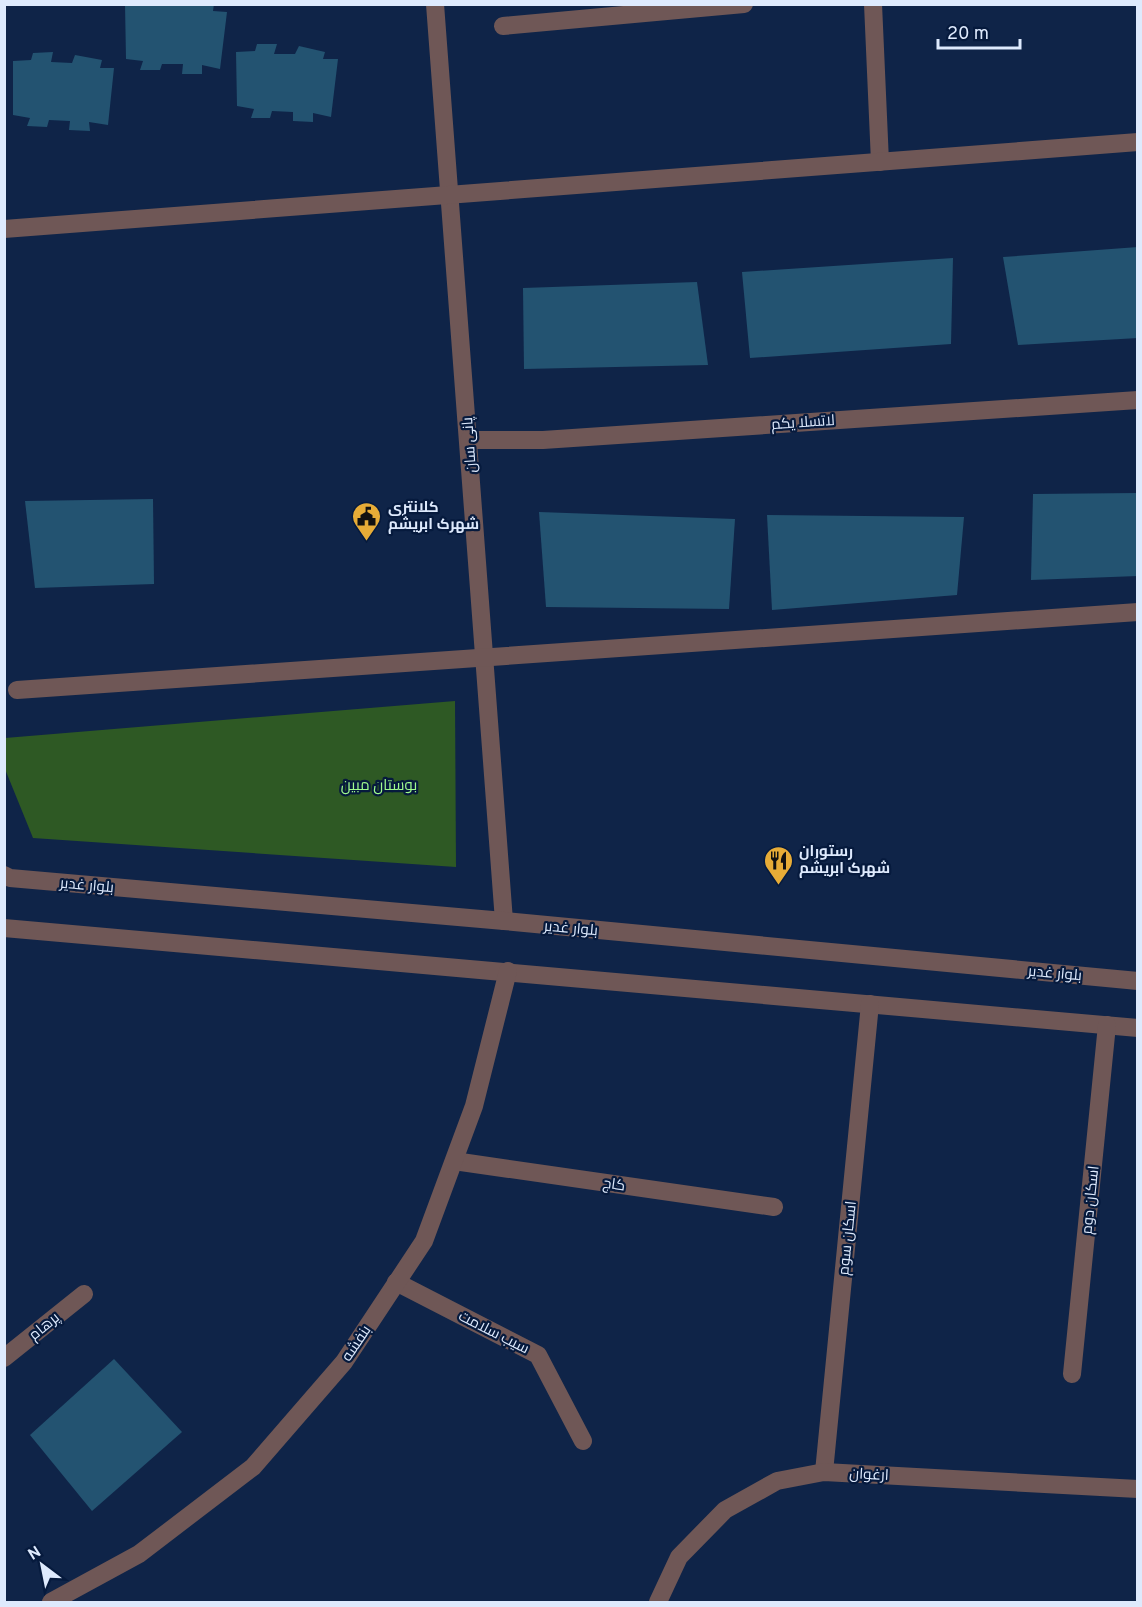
<svg xmlns="http://www.w3.org/2000/svg" width="1142" height="1607" viewBox="0 0 1142 1607" font-family="Overpass,Cairo,sans-serif">
<style>
.green{fill:#2e5924}
.building{fill:#235371}
.lines{fill:none;stroke-linecap:round;stroke-linejoin:round}
.minor{stroke:#6f5756;stroke-width:18}
.labels{text-anchor:middle;stroke-width:4.5;stroke-linejoin:round;paint-order:stroke}
.street-label{font-size:15px;fill:#deeafd;stroke:#061a3d}
.poi-label{font-size:15px;font-weight:bold;fill:#deeafd;stroke:#061a3d;text-anchor:start}
.park-label{font-size:15px;fill:#a1fb8e;stroke:#061a3d}
</style>
<rect width="100%" height="100%" fill="#0f2448"/>
<!-- green -->
<polygon class="green" points="455,701 456,867 33,838 5,769 5,738"/>
<!-- building -->
<g class="building">
<polygon points="125,4 214,4 213,11 227,12 220,69 202,65 202,74 182,74 183,64 162,64 160,70 140,70 143,61 126,59"/>
<polygon points="257,44 277,44 274,54 295,54 299,46 325,52 323,59 338,59 331,117 313,113 313,122 293,121 293,112 272,111 270,118 251,118 254,109 237,106 236,52 255,51"/>
<polygon points="53,52 51,62 72,63 75,55 102,60 100,68 114,68 108,125 89,122 90,131 69,130 70,121 49,120 47,127 27,126 30,118 13,115 13,61 31,60 33,53"/>
<polygon points="1138,247 1138,338 1018,345 1003,257"/>
<polygon points="953,258 951,344 750,358 742,272"/>
<polygon points="697,282 708,365 524,369 523,288"/>
<polygon points="1138,493 1138,576 1031,580 1033,494"/>
<polygon points="153,499 154,584 35,588 25,501"/>
<polygon points="539,512 735,519 729,609 546,607"/>
<polygon points="767,515 964,517 957,595 772,610"/>
<polygon points="114,1359 182,1432 92,1511 30,1435"/>
</g>
<g class="lines">
<!-- minor -->
<g class="minor">
<polyline points="435,4 504,921"/>
<polyline points="873,4 880,162"/>
<polyline points="503,26 744,4"/>
<polyline points="4,229 1138,142"/>
<polyline points="469,440 543,440 1138,400"/>
<polyline points="17,690 1138,612"/>
<polyline points="4,875 10,878 504,921 1138,981"/>
<polyline points="4,928 1138,1028"/>
<polyline points="454,1161 774,1207"/>
<polyline points="396,1282 538,1355 583,1441"/>
<polyline points="4,1358 84,1294"/>
<polyline points="1072,1374 1107,1025"/>
<polyline points="824,1472 870,1004"/>
<polyline points="51,1602 139,1554 253,1467 344,1362 424,1241 474,1106 508,971"/>
<polyline points="658,1602 679,1557 725,1510 777,1481 824,1472 1138,1489"/>
</g>
</g>
<!-- icons -->
<defs>
<symbol id="civic-pin" viewBox="-11 -11 22 30"><path d="M0 17L-7.5 6A9.5 9.5 0 1 1 7.5 6Z" fill="#e7ac37" stroke="#061a3d"/><path d="M-.6-6.5H3V-4.5H.6V-3L4-1V1h2V6H-6V1h2V-1L-.6-3ZM-1.2 2.5V6h2.4V2.5Z" fill="#111"/></symbol>
<symbol id="restaurant-pin" viewBox="-11 -11 22 30"><path d="M0 17L-7.5 6A9.5 9.5 0 1 1 7.5 6Z" fill="#e7ac37" stroke="#061a3d"/><path d="M-5-6h1v4h1v-4h1v4h1v-4h1v5L-1.5 .5V6h-2V.5L-5-1ZM5-6V6H3V1.5H1.5Q1.5-4 5-6Z" fill="#111"/></symbol>
</defs>
<g fill-rule="evenodd">
<use href="#civic-pin" x="350" y="500" width="33" height="45"/>
<use href="#restaurant-pin" x="762" y="844" width="33" height="45"/>
</g>
<g class="labels">
<!-- street labels -->
<g class="street-label">
<text transform="translate(803 422) rotate(-4)" y="5">لاتسلا یکم</text>
<text transform="translate(469 445) rotate(-94)" y="5">پانی سان</text>
<text transform="translate(87 885) rotate(5)" y="5">بلوار غدیر</text>
<text transform="translate(571 928) rotate(5)" y="5">بلوار غدیر</text>
<text transform="translate(1055 973) rotate(5)" y="5">بلوار غدیر</text>
<text transform="translate(614 1184) rotate(8)" y="5">کاج</text>
<text transform="translate(1090 1200) rotate(-84)" y="5">اسکان دوم</text>
<text transform="translate(847 1238) rotate(-84)" y="5">اسکان سوم</text>
<text transform="translate(44 1326) rotate(-39)" y="5">پرهام</text>
<text transform="translate(494 1332) rotate(27)" y="5">سیب سلامت</text>
<text transform="translate(356 1343) rotate(-56)" y="5">بنفشه</text>
<text transform="translate(869 1474) rotate(3)" y="5">ارغوان</text>
</g>
<!-- poi labels -->
<g class="poi-label">
<text x="388" y="512">کلانتری<tspan x="388" dy="17">شهرک ابریشم</tspan></text>
<text x="799" y="856">رستوران<tspan x="799" dy="17">شهرک ابریشم</tspan></text>
</g>
<!-- park labels -->
<g class="park-label">
<text x="379" y="790">بوستان مبین</text>
</g>
</g>
<!-- border -->
<rect width="1142" height="1607" fill="none" stroke="#deeafd" stroke-width="12"/>
<!-- north arrow -->
<g transform="translate(42 1565) rotate(328)" stroke="#061a3d" stroke-width="4.5" paint-order="stroke">
<path d="M0-4.5L10 22L0 15L-10 22Z" fill="#deeafd"/>
<text y="-9" font-size="16" font-weight="bold" text-anchor="middle" fill="#deeafd">N</text>
</g>
<!-- scale -->
<path d="M938 39v9h82v-9" fill="none" stroke="#deeafd" stroke-width="3"/>
<text x="947" y="39" font-size="18" fill="#deeafd" stroke="#061a3d" stroke-width="4.5" paint-order="stroke">20 m</text>
</svg>
